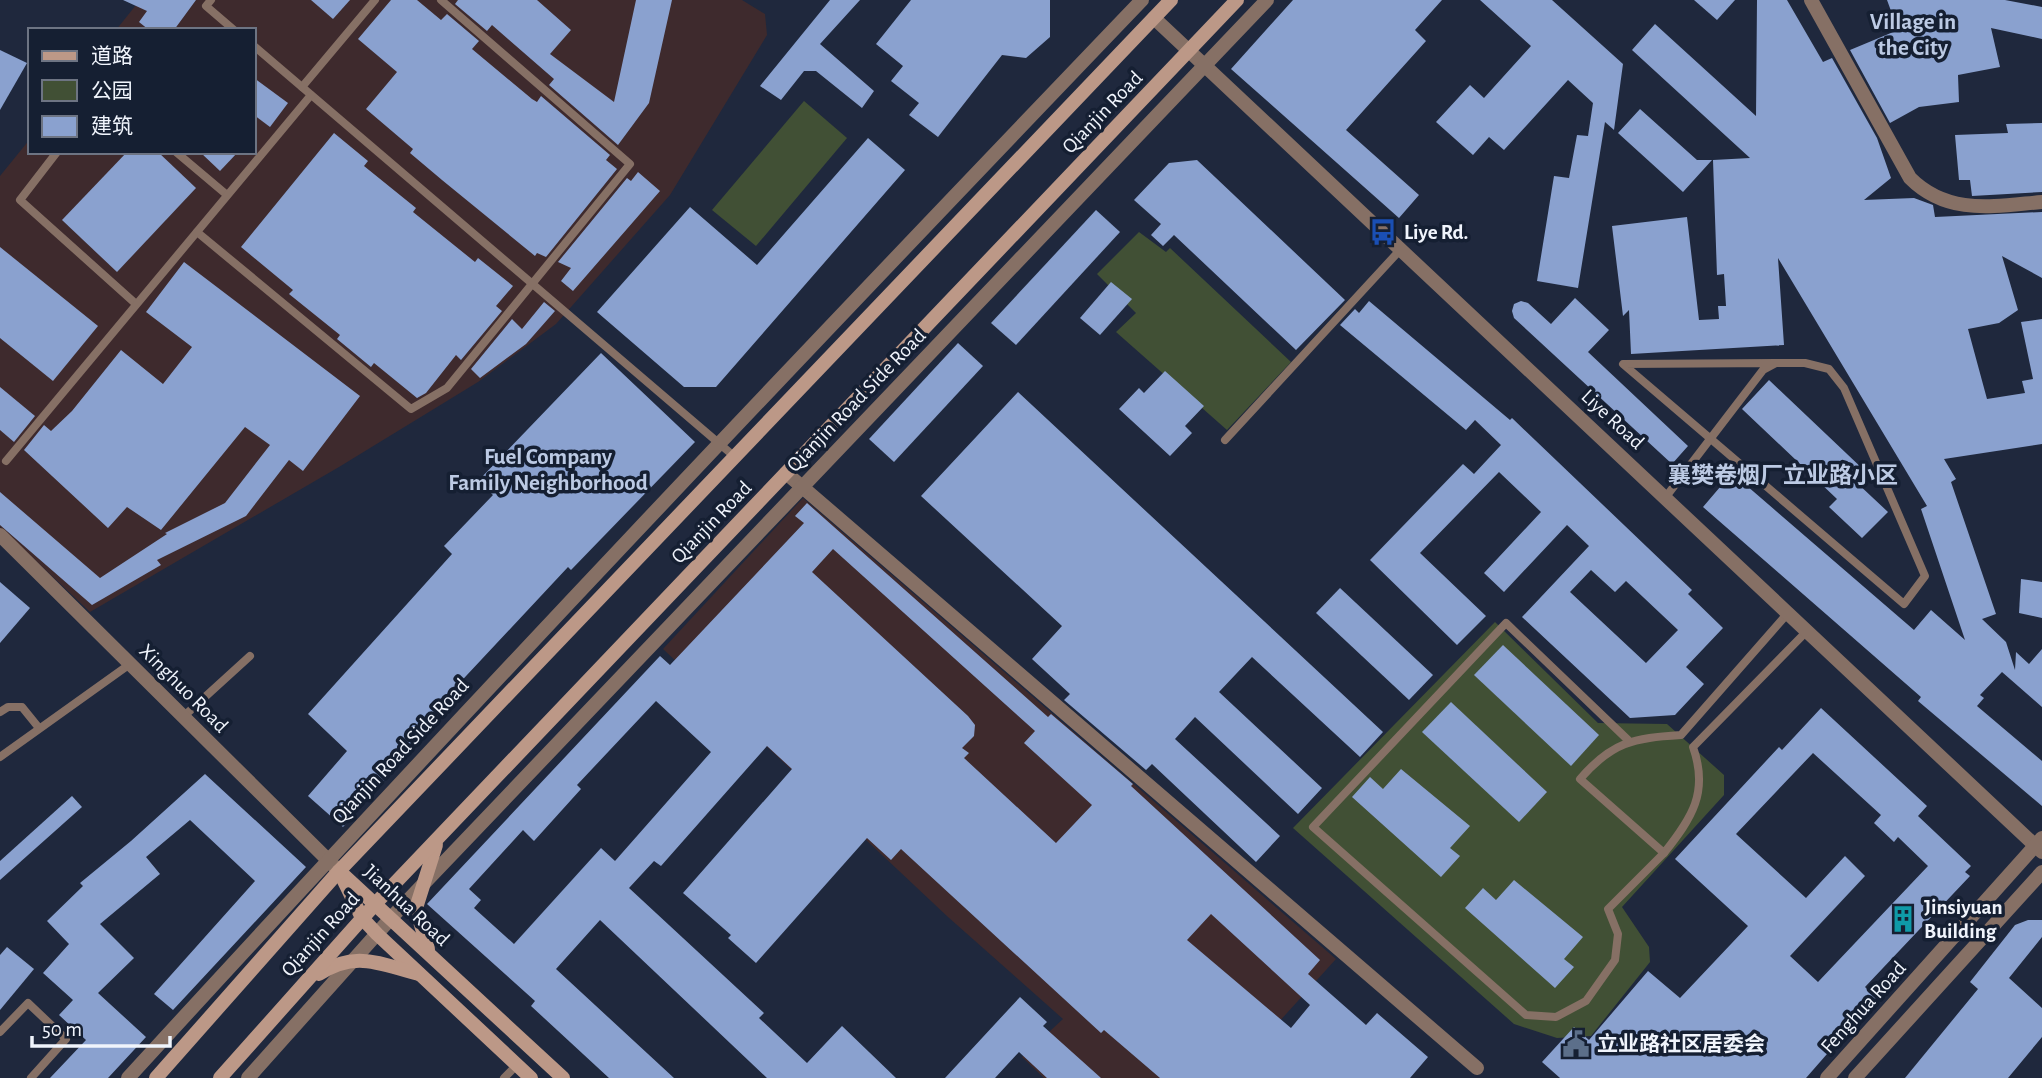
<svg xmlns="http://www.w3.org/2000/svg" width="2042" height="1078" viewBox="0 0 2042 1078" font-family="'Alegreya Sans','Noto Sans SC',sans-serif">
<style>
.commercial{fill:#3e2a2d}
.green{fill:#415035}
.building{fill:#8aa1cf;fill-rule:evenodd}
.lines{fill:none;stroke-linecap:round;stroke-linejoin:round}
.service{stroke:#867065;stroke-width:8}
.minor{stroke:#867065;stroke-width:14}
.tertiary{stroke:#867065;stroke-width:14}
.secondary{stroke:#bc9887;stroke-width:14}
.labels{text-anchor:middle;stroke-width:7;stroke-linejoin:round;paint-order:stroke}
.street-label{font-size:21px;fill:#f0f4fc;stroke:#151f32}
.poi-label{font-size:21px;font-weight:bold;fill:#f0f4fc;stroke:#151f32;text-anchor:start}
.neighbourhood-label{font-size:23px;font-weight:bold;fill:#bccae4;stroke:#151f32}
</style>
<rect width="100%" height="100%" fill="#1f283d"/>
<!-- commercial -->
<g class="commercial">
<polygon points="140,0 742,0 765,14 767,35 670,195 556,324 478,382 339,467 90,612 0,527 0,176 30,139 30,152 254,152 254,30 116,30"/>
<polygon points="803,498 1336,959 1228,1078 1044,1078 1022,1057 1063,1019 948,917 663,649"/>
</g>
<!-- green -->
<g class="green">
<polygon points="804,101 847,138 756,246 712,210"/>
<polygon points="1139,232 1166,252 1170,248 1291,362 1227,430 1116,332 1136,313 1097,274"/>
<polygon points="1495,622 1598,723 1667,724 1724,775 1724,795 1622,907 1649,947 1650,962 1591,1036 1557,1038 1514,1024 1293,828"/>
</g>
<!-- building -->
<g class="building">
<polygon points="123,0 196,0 174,30 149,30 139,22 147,11"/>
<polygon points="311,0 350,0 333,19"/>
<polygon points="391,0 417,0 441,20 447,14 479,41 472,49 532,99 537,102 541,96 610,155 606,160 617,169 546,257 537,253 535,256 442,180 410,153 413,149 366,109 397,72 358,39"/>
<polygon points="458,0 537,0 571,30 550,54 614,102 636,0 672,0 649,103 618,145 549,85 554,79 492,25 487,31 455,4"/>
<polygon points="830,0 860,0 820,44 874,91 862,108 816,71 804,71 781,100 760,86"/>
<polygon points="911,0 1050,0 1050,37 1026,58 1002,55 938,137 909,115 919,103 891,81 903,66 876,44"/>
<polygon points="1293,0 1442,0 1415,30 1426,41 1346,130 1419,195 1399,218 1231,69"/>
<polygon points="1480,0 1552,0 1623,64 1614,130 1605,122 1578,288 1537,281 1554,176 1569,178 1577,135 1588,136 1593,103 1568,80 1504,150 1489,137 1473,155 1436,122 1470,85 1484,98 1531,46"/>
<polygon points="1694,0 1735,0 1717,20"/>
<polygon points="1757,0 1787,0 1823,62 1832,58 1877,138 1891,178 1864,200 1914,198 1933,205 1935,217 2042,212 2042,278 2002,256 2018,310 1999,323 1968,329 1987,399 2025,393 2022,381 2033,379 2021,322 2042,319 2042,444 1944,459 1956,479 1951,482 1996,614 1982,619 2006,642 2015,670 2016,652 2029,664 2042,649 2042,707 2002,672 1980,695 1984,698 1977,706 2042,761 2042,806 1918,701 1921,697 1703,507 1732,473 1914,630 1931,610 1965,640 1921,509 1927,506 1778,258 1784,345 1631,354 1629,310 1623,316 1612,226 1687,217 1699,320 1719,319 1718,306 1726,306 1724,274 1717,275 1713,160 1750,158 1632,50 1655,24 1756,116"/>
<polygon points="1887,0 2005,0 2042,7 2042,39 1991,28 2000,67 1958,75 1959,102 1919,107 1890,123 1850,50 1898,30"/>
<polygon points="0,50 27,63 0,110"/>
<polygon points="254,78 288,103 270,127 254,115"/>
<polygon points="1640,109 1697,160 1712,160 1683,192 1618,133"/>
<polygon points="2042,123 2042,192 1972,196 1970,180 1959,180 1955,135 2008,133 2006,124"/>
<polygon points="334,133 368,161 364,166 416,208 413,212 475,262 478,258 513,286 496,306 502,311 461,360 456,355 426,393 417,398 374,363 371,367 337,339 340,335 289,294 293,290 241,247"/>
<polygon points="868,138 905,170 716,387 684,387 597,312 690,207 757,265"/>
<polygon points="127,152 158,152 196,188 117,272 62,220"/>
<polygon points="200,152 238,152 220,171"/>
<polygon points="1197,160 1345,300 1296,350 1174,235 1163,246 1151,235 1161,224 1134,200 1169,163"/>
<polygon points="638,172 660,191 573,291 561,281 571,268 558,262 627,178 631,181"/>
<polygon points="1096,210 1120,232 1016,345 991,323"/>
<polygon points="0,247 98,326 53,381 0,338"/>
<polygon points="184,262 360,396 303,471 289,460 246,516 157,560 161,565 92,605 0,525 0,492 100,578 167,534 165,533 225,503 270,445 245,427 161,530 127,507 108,528 24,450 44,425 51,431 72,411 121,350 163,384 192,347 146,312"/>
<polygon points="1111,282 1132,299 1100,335 1080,318"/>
<polygon points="1575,298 1609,330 1588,352 1688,446 1672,464 1514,318 1512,311 1514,304 1521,301 1528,303 1551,324"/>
<path d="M1369,301L1510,420L1512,418L1692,590L1688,594L1723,628L1686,667L1704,684L1675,715L1630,718L1522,617L1589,546L1567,525L1504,592L1484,573L1541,512L1499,472L1420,553L1486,616L1457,645L1370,560L1463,464L1474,474L1501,445L1475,420L1466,430L1340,325L1355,309L1359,313ZM1591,570L1615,592L1626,581L1678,630L1646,663L1570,592Z"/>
<polygon points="544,302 555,311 526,344 480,378 471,369 512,319 522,329"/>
<polygon points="958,343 983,366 894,462 869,439"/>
<polygon points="601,353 695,442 571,570 568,567 452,691 458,696 343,827 308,796 347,751 308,714 452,554 444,546 493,495 478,481"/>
<polygon points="1165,371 1204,406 1185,426 1192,433 1170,456 1119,409 1139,388 1144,393"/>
<polygon points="1769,380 1866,472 1856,482 1888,512 1862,538 1829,507 1837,499 1742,409"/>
<polygon points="0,387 35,416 14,442 0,430"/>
<polygon points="1018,392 1383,732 1360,757 1252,657 1219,692 1322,788 1298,814 1195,717 1175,739 1280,836 1256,862 1152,764 1146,770 1064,700 1070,694 1032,659 1062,626 921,496"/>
<path d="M807,503L1048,717L1051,714L1133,784L1131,786L1320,960L1308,974L1366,1025L1377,1013L1428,1057L1410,1078H1160L1104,1030L1101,1033L901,849L891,860L867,838L756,963L728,938L731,935L683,893L792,769L767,746L661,866L654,861L629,888L764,1013L759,1018L807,1063L842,1026L896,1078H767L600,920L556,969L674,1078H609L531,1006L535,1001L427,904L660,656L670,665L804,523L795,516ZM833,549L1035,731L1024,743L1092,805L1056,843L964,758L969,753L962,748L974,736L975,725L968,716L812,572ZM656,701L711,752L615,861L601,848L514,944L474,908L481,900L469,889L523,830L534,841L581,789L577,785ZM1211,914L1310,1005L1291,1028L1187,940Z"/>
<polygon points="2021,579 2042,582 2042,618 2019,613"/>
<polygon points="0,582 30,608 0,643"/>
<polygon points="1340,588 1433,675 1409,700 1316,613"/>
<polygon points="1503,645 1599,735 1571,766 1474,675"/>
<polygon points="1451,702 1547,792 1519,822 1422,732"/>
<path d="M1821,708L1927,806L1918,816L1971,866L1965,872L1970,876L1865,987L1876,998L1806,1078H1560L1542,1062L1574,1027L1589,1040L1648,971L1680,998L1748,926L1675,859L1779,747L1782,750ZM1813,753L1881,815L1874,823L1894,842L1898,837L1928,866L1818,982L1790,956L1865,876L1845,856L1806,898L1736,834Z"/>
<polygon points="1401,769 1470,826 1450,848 1460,856 1441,877 1352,797 1370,777 1383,789"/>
<polygon points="205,774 306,867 173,1010 154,994 255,881 190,820 146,857 160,874 100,924 134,958 98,993 146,1037 108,1078 50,1078 86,1040 59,1015 73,1000 43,973 69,944 47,921 83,886 80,883 131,841"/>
<polygon points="72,796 82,807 0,880 0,861"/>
<polygon points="1514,880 1583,937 1564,959 1574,967 1555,988 1465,908 1483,888 1496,900"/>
<polygon points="2028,920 2042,920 2042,937 2009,978 2042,1008 2042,1037 2008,1078 1905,1078 1978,989 1970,982 2015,925"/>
<polygon points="7,947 34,969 0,1010 0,955"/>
<polygon points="1020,997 1047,1022 1043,1026 1101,1078 1047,1078 1019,1052 995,1078 945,1078"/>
</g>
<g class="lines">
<!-- service -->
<g class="service">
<polyline points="211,0 206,6 234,30"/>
<polyline points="254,46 735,457"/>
<polyline points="302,87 375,0"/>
<polyline points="57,152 20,200 136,304"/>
<polyline points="176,152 227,195"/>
<polyline points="197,232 411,409 447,388 630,164 441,0"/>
<polyline points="1225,440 1401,249"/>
<polyline points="6,461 311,95"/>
<polyline points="1665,498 1763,370 1776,363 1805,363 1829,369 1844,388 1925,576 1904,604 1623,364 1776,363"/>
<path d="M1788,613L1681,735C1633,738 1612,742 1580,779L1664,853C1692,818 1709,792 1693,747L1807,631"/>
<polyline points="0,712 8,707 22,707 39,728"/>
<polyline points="183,717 250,656"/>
<polyline points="1628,740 1506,623 1313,827 1526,1015 1556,1017 1586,1001 1615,960 1618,934 1608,909 1664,853"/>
<polyline points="0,757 130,664"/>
<polyline points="0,1032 28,1003 66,1039 31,1078"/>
<polyline points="504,1078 517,1065"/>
</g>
<!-- minor -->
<g class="minor">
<path d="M1811,0L1910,178C1948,216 1994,206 2042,202"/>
<polyline points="786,473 1477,1068"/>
<polyline points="0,535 336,868"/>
</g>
<!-- tertiary -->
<g class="tertiary">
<polyline points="1154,18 2042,852"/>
<path d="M128,1078C461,714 801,356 1142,0"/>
<polyline points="248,1078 391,918 1267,0"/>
<polyline points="1827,1078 2042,838"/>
<polyline points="1855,1078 2042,872"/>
</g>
<!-- secondary -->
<g class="secondary">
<polyline points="339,871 563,1078"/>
<polyline points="343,879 362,918 377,934 531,1078"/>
<polyline points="428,949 416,908 436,845"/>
<path d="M319,974C356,950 379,964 419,974"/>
<polyline points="156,1078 339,871 1171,0"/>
<polyline points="220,1078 376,903 1237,0"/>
</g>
</g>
<!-- icons -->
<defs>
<symbol id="bus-bare" viewBox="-9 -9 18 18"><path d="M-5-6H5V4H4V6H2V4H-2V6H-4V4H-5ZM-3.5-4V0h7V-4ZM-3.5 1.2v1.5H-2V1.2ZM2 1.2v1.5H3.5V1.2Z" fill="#1a4fb4" stroke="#151f32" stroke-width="2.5" paint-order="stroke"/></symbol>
<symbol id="building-bare" viewBox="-9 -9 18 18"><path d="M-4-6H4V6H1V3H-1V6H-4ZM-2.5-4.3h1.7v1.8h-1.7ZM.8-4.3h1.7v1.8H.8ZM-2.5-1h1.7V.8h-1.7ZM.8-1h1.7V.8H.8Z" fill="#0f9aa8" stroke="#151f32" stroke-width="2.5" paint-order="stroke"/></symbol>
<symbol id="civic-bare" viewBox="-9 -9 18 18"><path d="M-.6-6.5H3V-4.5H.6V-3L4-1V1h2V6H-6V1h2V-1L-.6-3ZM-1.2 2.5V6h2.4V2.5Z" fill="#5c6f8a" stroke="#151f32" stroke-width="2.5" paint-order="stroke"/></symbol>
</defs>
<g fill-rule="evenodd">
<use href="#bus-bare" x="1364" y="213" width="38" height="38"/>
<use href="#building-bare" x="1884" y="900" width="38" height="38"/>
<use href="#civic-bare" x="1557" y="1025" width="38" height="38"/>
</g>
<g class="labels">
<!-- street labels -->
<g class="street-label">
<text transform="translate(1102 112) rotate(-46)" y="7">Qianjin Road</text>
<text transform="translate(856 400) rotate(-46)" y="7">Qianjin Road Side Road</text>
<text transform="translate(1613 419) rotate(43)" y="7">Liye Road</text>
<text transform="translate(711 522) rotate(-46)" y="7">Qianjin Road</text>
<text transform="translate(184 688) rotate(45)" y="7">Xinghuo Road</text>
<text transform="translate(400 751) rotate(-47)" y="7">Qianjin Road Side Road</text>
<text transform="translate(407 905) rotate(43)" y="7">Jianhua Road</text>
<text transform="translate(320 934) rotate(-48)" y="7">Qianjin Road</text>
<text transform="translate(1863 1007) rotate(-48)" y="7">Fenghua Road</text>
</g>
<!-- poi labels -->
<g class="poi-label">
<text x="1404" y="239">Liye Rd.</text>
<text x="1924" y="914">Jinsiyuan<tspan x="1924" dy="24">Building</tspan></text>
<text x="1597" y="1051">立业路社区居委会</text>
</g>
<!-- neighbourhood labels -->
<g class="neighbourhood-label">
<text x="1913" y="29">Village in<tspan x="1913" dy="26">the City</tspan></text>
<text x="548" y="464">Fuel Company<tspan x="548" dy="26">Family Neighborhood</tspan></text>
<text x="1783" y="483">襄樊卷烟厂立业路小区</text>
</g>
</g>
<!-- legend -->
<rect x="28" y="28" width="228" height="126" fill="#151f32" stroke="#6d7483" stroke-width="2"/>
<rect x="42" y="51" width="35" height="10" fill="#bc9887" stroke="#6d7483" stroke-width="2"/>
<text x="91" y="63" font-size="21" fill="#f0f4fc">道路</text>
<rect x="42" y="80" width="35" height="21" fill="#415035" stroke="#6d7483" stroke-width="2"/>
<text x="91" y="98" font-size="21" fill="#f0f4fc">公园</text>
<rect x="42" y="116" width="35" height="21" fill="#8aa1cf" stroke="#6d7483" stroke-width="2"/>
<text x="91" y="133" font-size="21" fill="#f0f4fc">建筑</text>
<!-- scale -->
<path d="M32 1036v10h138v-10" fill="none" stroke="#f0f4fc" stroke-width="3.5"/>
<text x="42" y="1036" font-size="21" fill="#f0f4fc" stroke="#151f32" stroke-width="5" paint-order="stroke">50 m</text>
</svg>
